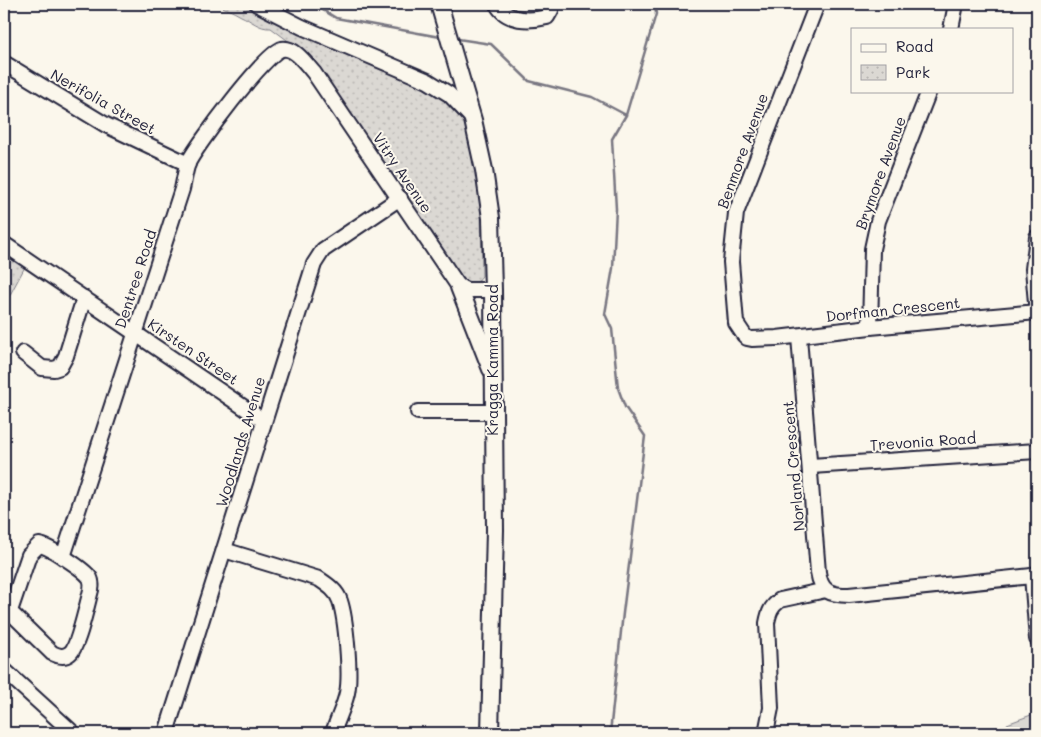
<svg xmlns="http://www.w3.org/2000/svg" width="1041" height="737" viewBox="0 0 1041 737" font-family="Mali,sans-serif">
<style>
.grass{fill:url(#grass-tufts);stroke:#7e7d87}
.park{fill:url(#park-dots);stroke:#7e7d87}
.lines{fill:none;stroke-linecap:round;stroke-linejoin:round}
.stream{stroke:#787681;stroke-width:2.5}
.minor-casing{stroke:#22223b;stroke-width:18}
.major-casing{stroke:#22223b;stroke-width:20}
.minor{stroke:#fbf7ec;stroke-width:14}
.major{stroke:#fbf7ec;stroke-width:16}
.labels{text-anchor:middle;stroke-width:4;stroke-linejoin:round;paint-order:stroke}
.street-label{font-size:15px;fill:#22223b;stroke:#fbf7ec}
</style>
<defs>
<pattern id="grass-tufts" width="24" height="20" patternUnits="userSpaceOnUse" patternTransform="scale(1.25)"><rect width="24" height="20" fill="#dbd8d3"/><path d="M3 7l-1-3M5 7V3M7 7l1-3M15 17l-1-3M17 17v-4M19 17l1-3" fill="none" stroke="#bcb9b6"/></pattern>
<pattern id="park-dots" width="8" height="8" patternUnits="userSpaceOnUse" patternTransform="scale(1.25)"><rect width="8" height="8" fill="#dbd8d3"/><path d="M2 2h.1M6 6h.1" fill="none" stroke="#bcb9b6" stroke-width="1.8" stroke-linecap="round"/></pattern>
</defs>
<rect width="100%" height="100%" fill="#fbf7ec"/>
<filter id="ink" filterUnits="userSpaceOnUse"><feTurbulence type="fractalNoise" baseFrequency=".02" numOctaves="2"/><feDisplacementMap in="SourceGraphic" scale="10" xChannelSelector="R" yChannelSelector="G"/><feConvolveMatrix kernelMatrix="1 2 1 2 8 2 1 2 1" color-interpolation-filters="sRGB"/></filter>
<g filter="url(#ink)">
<!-- grass -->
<polygon class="grass" points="1037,703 1037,733 1006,733 1007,724 1031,715"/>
<!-- park -->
<g class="park">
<path d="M216,4H244L315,38L432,87L456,110L466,125L475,165L481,207L482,276L477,282L469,284L461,281L307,55L271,28C259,29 251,20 241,16C233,11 224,8 216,4Z"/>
<polygon points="4,250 26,265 4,306"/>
</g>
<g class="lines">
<!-- stream -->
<g class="stream">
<polyline points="313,4 336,18 440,37"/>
<polyline points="458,39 491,44 529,81 592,97 626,115"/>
<polyline points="610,733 623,613 645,436 625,407 618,388 612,329 605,314 613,268 616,209 612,139 626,115 656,14 655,4"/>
</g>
<defs>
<g id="minor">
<polyline points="257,4 302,27 428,81 449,94 473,119"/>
<path d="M497,4C506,22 530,21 547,17L551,10L552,4"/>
<polyline points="817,4 736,213 731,262 736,323 744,335 747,338 752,339 777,338 870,327 1037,312"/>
<polyline points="951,29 956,4"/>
<polyline points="4,63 106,125 188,164"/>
<polyline points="1037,237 1033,269 1037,314"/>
<polyline points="4,244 264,421"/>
<polyline points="870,327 872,249 878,221 929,91"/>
<path d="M799,337L818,572C821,592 830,595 849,595L1032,576L1037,573"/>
<polyline points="23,353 42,368 54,369 60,367 66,356 84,298"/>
<polyline points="418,412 494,412"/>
<polyline points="811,466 1037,451"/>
<path d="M224,550L319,579C328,585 337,591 340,601C346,619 351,675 347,693C344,707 337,720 333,733"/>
<path d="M63,557L182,189C184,181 185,171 188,163C196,146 266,52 282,49C295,47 306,64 314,73L459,287L467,290H493"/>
<polyline points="1032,576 1037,639"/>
<path d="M4,606L52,653C58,656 64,658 70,653C78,647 88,601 91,590C92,585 92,582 90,578C85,570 49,546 39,545L29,555L10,611"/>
<polyline points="4,670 73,733"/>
<polyline points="166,733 314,264 323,250 400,198"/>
<path d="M766,733L771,708L767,623C769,612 771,607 780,600L826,590"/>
</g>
<g id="major">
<polyline points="439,4 473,120 484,170 491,218 493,290 495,530 490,733"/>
<polyline points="459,287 491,369"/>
</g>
</defs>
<!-- minor casing -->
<use href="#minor" class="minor-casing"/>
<!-- major casing -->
<use href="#major" class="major-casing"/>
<!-- minor -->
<use href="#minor" class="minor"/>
<!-- major -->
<use href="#major" class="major"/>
</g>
</g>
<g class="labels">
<!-- street labels -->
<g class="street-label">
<text transform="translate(103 102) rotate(29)" y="5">Nerifolia Street</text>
<text transform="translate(743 151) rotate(-70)" y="5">Benmore Avenue</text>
<text transform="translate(402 173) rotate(56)" y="5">Vitry Avenue</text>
<text transform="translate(881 173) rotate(-70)" y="5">Brymore Avenue</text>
<text transform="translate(136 279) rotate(-72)" y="5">Dentree Road</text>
<text transform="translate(893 310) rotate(-6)" y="5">Dorfman Crescent</text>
<text transform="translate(193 352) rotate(34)" y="5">Kirsten Street</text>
<text transform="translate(493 360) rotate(-90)" y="5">Kragga Kamma Road</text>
<text transform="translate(241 442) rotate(-73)" y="5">Woodlands Avenue</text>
<text transform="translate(923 442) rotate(-4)" y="5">Trevonia Road</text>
<text transform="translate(794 466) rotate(-95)" y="5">Norland Crescent</text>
</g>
</g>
<!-- margin -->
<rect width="1041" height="737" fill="none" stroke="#fbf7ec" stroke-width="20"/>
<rect x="10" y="10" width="1021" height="717" fill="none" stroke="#22223b" stroke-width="2" filter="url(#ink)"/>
<!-- legend -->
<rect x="851" y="28" width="162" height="65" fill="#fbf7ec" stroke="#a4a2a5"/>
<rect x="861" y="44" width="25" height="8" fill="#fbf7ec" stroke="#a4a2a5"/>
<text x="896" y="52" font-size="15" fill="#22223b">Road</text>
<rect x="861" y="65" width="25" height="15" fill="url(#park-dots)" stroke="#a4a2a5"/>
<text x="896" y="78" font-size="15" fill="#22223b">Park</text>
</svg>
